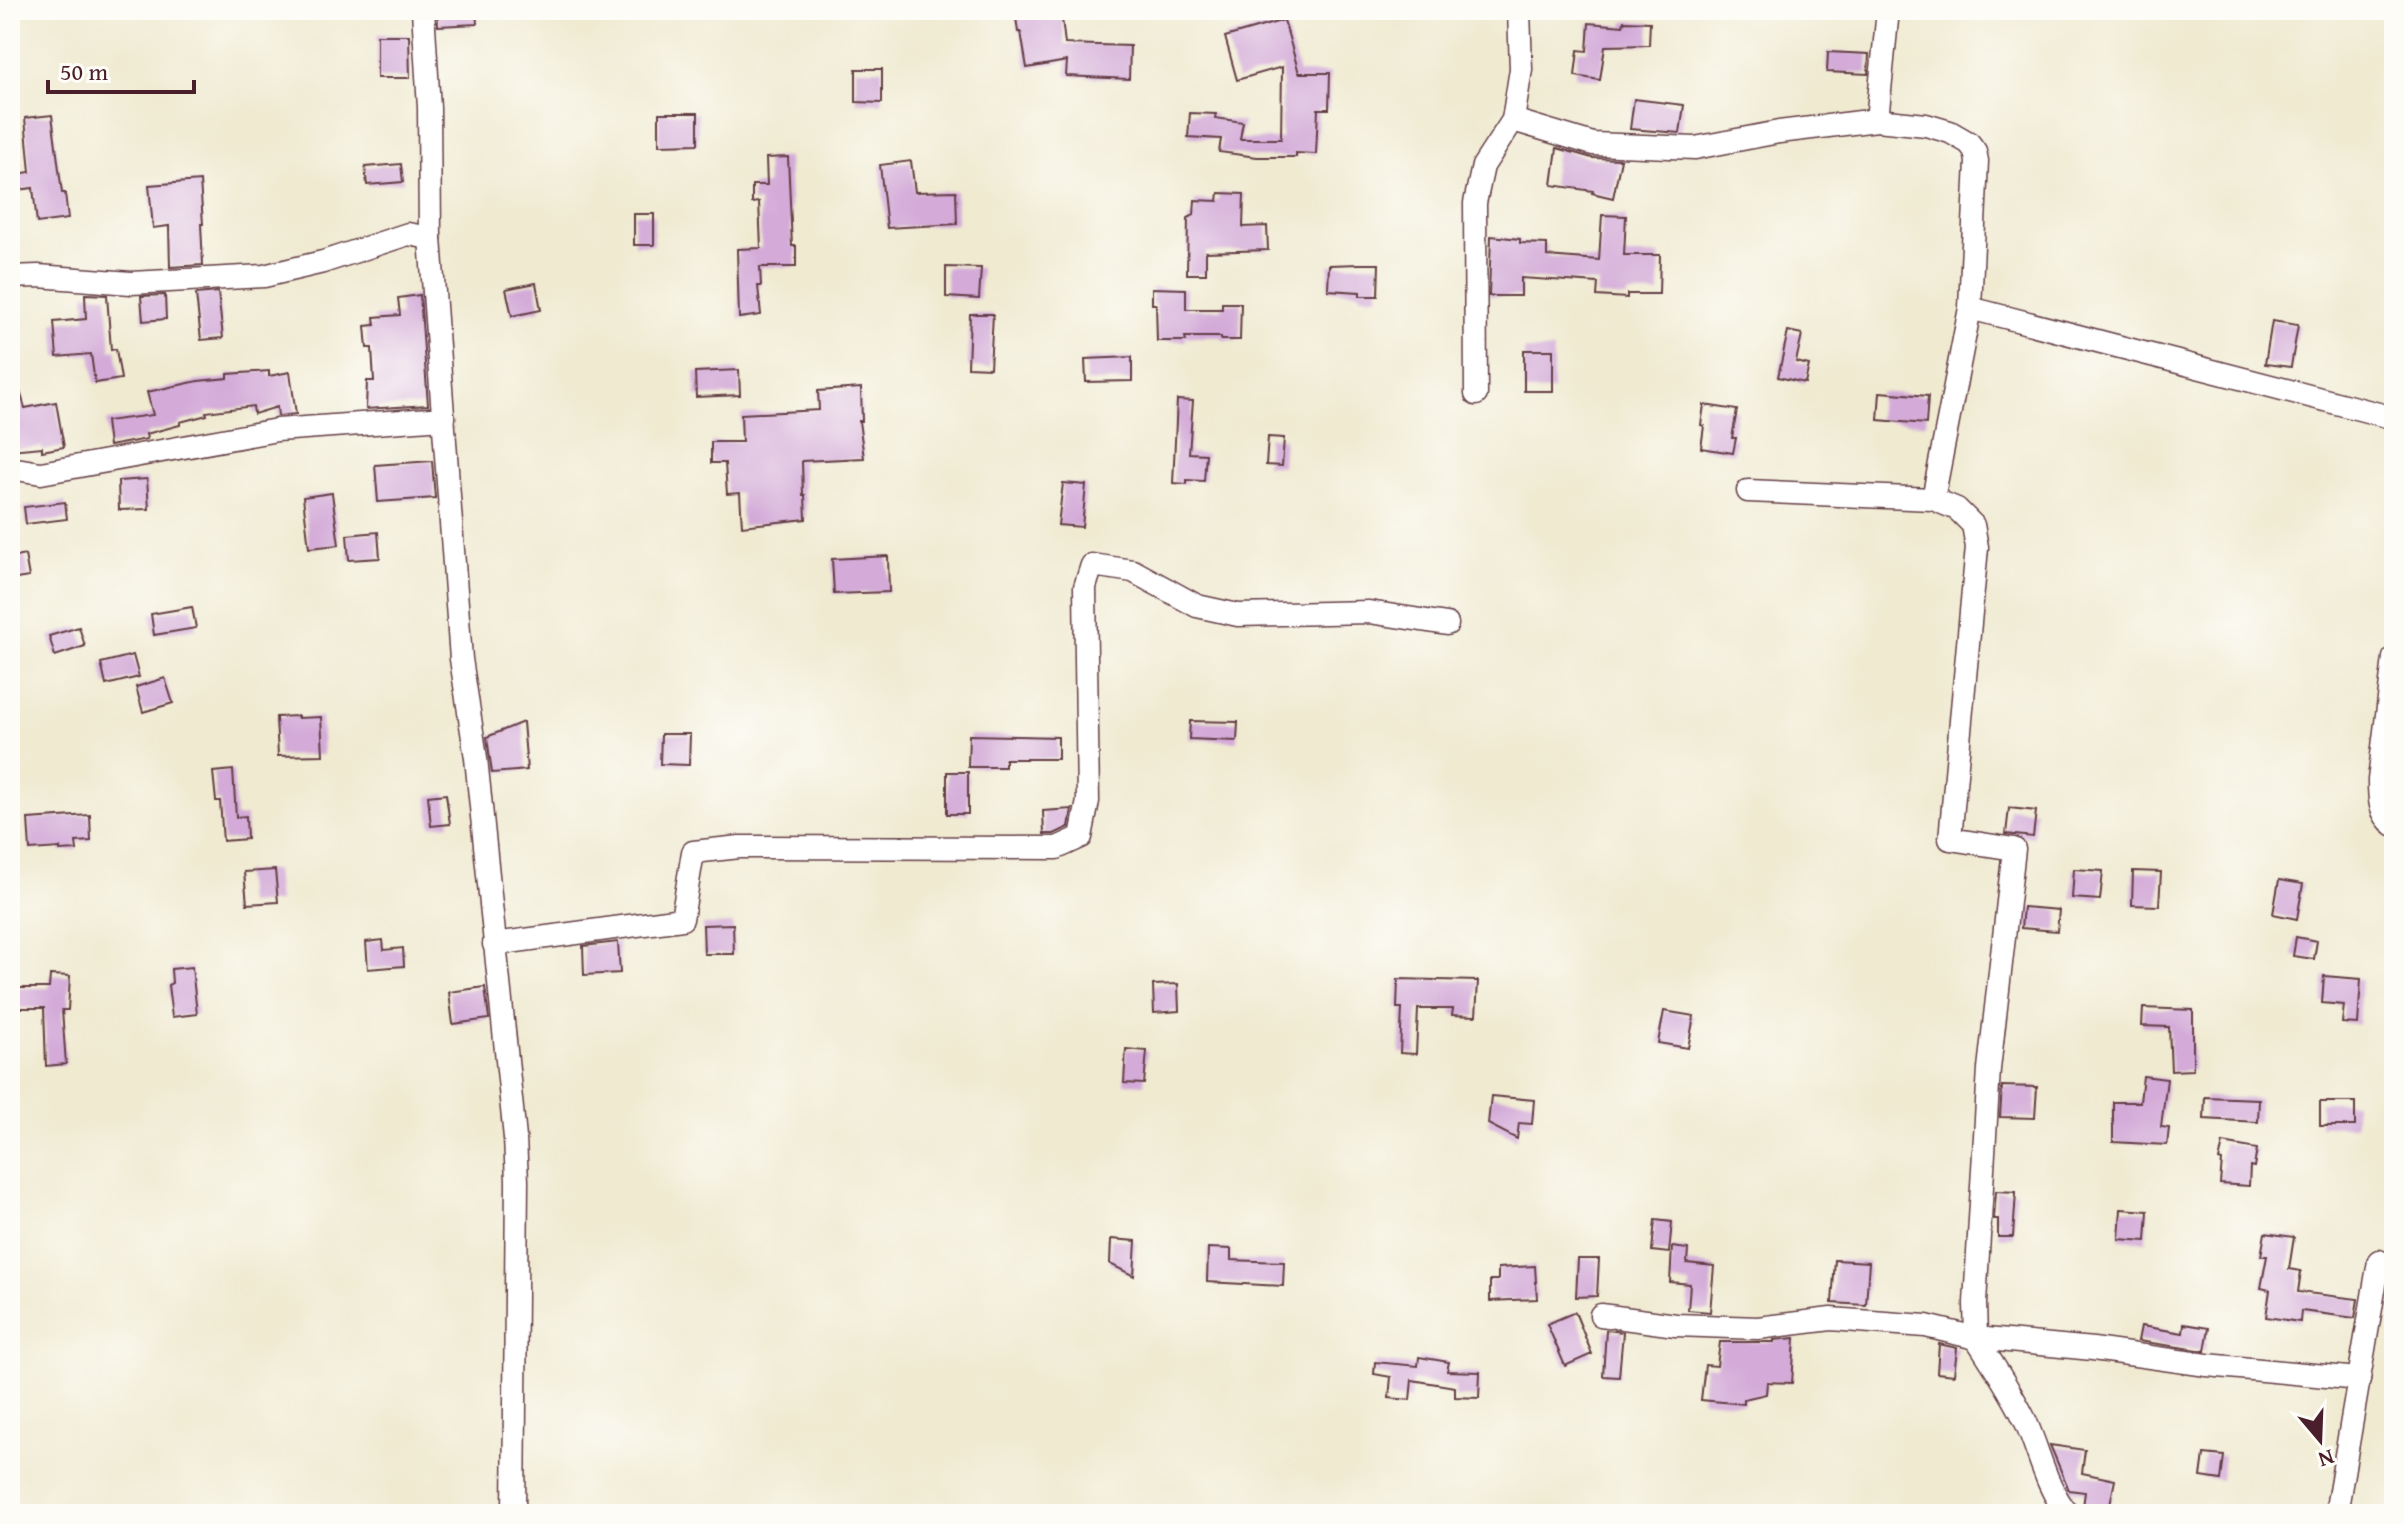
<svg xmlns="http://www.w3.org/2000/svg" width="2404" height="1524" viewBox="0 0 2404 1524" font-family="'Gentium Book Plus',serif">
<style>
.building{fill:#d3aad8}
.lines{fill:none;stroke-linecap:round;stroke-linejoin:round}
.minor-casing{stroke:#633d44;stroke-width:25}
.minor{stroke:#fff;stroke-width:22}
</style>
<rect width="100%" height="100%" fill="#fdfcf7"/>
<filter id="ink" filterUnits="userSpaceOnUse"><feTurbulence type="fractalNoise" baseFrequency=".0125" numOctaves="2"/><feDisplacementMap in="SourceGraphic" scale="16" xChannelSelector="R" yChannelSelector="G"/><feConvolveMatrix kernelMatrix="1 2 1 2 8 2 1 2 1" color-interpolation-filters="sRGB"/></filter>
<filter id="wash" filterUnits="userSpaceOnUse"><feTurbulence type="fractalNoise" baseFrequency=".006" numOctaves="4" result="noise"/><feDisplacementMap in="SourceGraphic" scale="32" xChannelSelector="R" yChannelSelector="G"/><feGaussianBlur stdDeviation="1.8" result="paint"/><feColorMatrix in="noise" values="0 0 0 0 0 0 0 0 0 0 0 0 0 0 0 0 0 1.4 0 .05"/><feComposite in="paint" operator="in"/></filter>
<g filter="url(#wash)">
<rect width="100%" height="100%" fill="#f0ead1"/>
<g id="blocks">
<!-- building -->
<g class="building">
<polygon points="437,10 476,10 477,24 438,26"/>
<polygon points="1015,10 1061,10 1065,44 1130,46 1129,79 1066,76 1067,61 1027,68 1021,32 1018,32"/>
<polygon points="1284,20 1299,73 1330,73 1329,109 1318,109 1316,154 1296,153 1296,157 1257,157 1219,152 1221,139 1188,137 1190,113 1216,114 1215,118 1243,122 1240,139 1281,139 1282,67 1237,80 1225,37"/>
<polygon points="1624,21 1650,22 1649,45 1605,46 1600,80 1575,76 1578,50 1587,51 1589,23 1623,26"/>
<polygon points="377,35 409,35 410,78 377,78"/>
<polygon points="1828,52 1869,54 1868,74 1827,72"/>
<polygon points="856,69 882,69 882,103 856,102"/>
<polygon points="1634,99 1684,105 1680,133 1630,129"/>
<polygon points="659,113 698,113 698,144 659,145"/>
<polygon points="52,115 62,193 65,193 68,219 37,223 33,188 18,190 17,174 30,172 25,118"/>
<polygon points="1557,148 1592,158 1621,159 1613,198 1592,193 1593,191 1552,185"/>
<polygon points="788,157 792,246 796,246 796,267 760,267 761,286 758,286 761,315 739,318 737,249 761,248 759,202 752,203 752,185 767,185 766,158"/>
<polygon points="911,161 915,192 956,191 957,224 887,228 880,165"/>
<polygon points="401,164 403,182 367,185 365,167"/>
<polygon points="200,181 203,224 201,224 203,265 170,267 169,226 153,228 149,185"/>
<polygon points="1219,193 1244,194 1243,227 1267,226 1268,250 1206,252 1206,274 1187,274 1188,218 1194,215 1195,200 1218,201"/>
<rect x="634" y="214" width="20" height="31"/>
<polygon points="1602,215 1626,216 1624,255 1660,255 1659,294 1627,294 1627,298 1597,296 1598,283 1521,278 1521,296 1489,296 1491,236 1520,239 1520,243 1547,244 1547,256 1599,260"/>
<polygon points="1360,264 1379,264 1378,296 1360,296 1360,292 1328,290 1329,265"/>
<polygon points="946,267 981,268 979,299 946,297"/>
<polygon points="536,283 541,310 512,316 506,289"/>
<polygon points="1152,288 1186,289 1186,309 1222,309 1222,303 1241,303 1240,340 1221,340 1221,337 1185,337 1186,341 1157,341 1156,304 1152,304"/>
<polygon points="218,292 223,338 201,340 196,294"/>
<polygon points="85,294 107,295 111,350 116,349 121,379 95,383 91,354 57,357 54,322 86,319"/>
<polygon points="165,295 166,319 143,321 141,296"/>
<polygon points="420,295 428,405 366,409 367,381 374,381 372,348 367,348 365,326 375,325 374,317 400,315 398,298"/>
<polygon points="970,314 993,314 990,368 968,367"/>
<polygon points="2272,321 2298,325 2291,367 2265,364"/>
<polygon points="1788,331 1802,334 1796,362 1809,365 1805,383 1778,377"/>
<rect x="1524" y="350" width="29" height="41"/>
<polygon points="1132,357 1132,381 1086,382 1085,359"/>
<polygon points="739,370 740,395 696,397 695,372"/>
<polygon points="14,371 25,408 56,402 64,447 42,451 42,447 10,450 10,372"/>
<polygon points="269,371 269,376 290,372 296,414 278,416 277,407 254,414 253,406 206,412 207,415 180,422 180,425 146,434 147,439 109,446 106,421 153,415 147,392 198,381 228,378 228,374"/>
<polygon points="861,388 862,421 859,421 864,458 802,461 803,495 805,495 806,519 742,526 740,493 727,494 725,463 711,463 711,442 742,442 741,414 819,410 818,391"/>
<polygon points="1880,392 1928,396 1926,424 1878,420"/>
<polygon points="1177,400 1193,401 1189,453 1206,454 1204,481 1187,480 1187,484 1173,483"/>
<polygon points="1704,405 1737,410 1732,438 1736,438 1733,453 1701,448 1704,426 1701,425"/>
<polygon points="1268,437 1284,438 1282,466 1266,465"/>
<polygon points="432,461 435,498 378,502 375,465"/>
<polygon points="147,479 149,509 119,510 118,481"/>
<polygon points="1063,483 1086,485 1082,527 1058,525"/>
<polygon points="332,493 339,545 309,548 303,497"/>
<polygon points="65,502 67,519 26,524 24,507"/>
<polygon points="378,532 380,558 349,560 347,535"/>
<polygon points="25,555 29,577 10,580 10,558"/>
<polygon points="888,556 889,592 834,594 832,559"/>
<polygon points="192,607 196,628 154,635 151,614"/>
<polygon points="79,627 85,646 55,656 49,636"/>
<polygon points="133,655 139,677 106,685 101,663"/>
<polygon points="165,678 173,703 143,712 136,687"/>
<polygon points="298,716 298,718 321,717 323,755 278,756 276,717"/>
<polygon points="1190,721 1238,722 1237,741 1189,739"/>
<polygon points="523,722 527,770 492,773 487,737"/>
<polygon points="661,734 690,734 689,765 660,764"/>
<polygon points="969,735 1058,737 1058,759 1005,759 1005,767 968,767"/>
<polygon points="233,770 236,817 246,816 247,839 223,841 220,801 216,801 213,772"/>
<rect x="947" y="772" width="21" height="42"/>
<polygon points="446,794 450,824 431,826 428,796"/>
<polygon points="2009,808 2036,811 2033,837 2006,834"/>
<polygon points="1072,809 1069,827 1054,834 1044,834 1043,811"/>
<polygon points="90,815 91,841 76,842 77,850 60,851 60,848 30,850 28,819"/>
<polygon points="2074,869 2103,871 2100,900 2072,898"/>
<polygon points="275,870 278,902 247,904 244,872"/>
<polygon points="2133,871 2161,872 2159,906 2132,905"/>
<polygon points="2279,880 2303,884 2297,919 2273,914"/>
<polygon points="2023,907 2059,910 2057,931 2021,928"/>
<polygon points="733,924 734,954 704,954 703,925"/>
<polygon points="2296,937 2317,941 2314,959 2293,956"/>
<polygon points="383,940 384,950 403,948 404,966 368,969 366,942"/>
<polygon points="618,942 620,973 584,975 583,946"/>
<polygon points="192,967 197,1014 172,1017 168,985 172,983 171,969"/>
<polygon points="50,975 70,976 68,1010 62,1010 66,1064 46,1066 44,1008 15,1008 16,988 49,988"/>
<polygon points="2324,976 2361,979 2358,1024 2342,1023 2344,1005 2322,1003"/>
<polygon points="1398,979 1478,981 1476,1016 1452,1015 1453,1009 1418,1009 1416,1054 1400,1053 1402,1008 1397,1008"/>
<polygon points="1178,984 1179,1011 1154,1013 1153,985"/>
<polygon points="485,987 489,1019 453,1024 449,992"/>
<polygon points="2143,1008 2193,1010 2193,1070 2171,1071 2169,1027 2142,1026"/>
<polygon points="1664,1011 1694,1016 1688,1048 1658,1043"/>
<polygon points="1126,1049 1147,1051 1144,1084 1124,1083"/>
<polygon points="2143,1076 2167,1079 2161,1127 2169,1128 2167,1145 2113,1142 2113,1102 2140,1102"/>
<polygon points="2002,1086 2037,1087 2035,1118 2000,1117"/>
<polygon points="1491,1096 1534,1100 1532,1124 1519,1123 1517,1139 1488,1124"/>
<polygon points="2205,1097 2259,1099 2258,1122 2204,1119"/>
<rect x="2320" y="1102" width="35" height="24"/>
<polygon points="2223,1143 2257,1149 2254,1167 2250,1166 2249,1186 2220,1184 2222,1161 2219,1160"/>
<polygon points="1996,1191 2016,1192 2013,1237 1998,1237 1998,1219 1994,1219"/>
<polygon points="2121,1209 2148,1211 2146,1241 2119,1239"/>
<polygon points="1655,1220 1672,1222 1669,1253 1652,1251"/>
<polygon points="2265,1233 2294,1237 2289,1269 2301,1271 2298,1292 2358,1299 2355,1318 2301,1311 2300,1322 2266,1317 2270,1290 2261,1288 2267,1256 2261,1256"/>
<polygon points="1111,1239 1136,1241 1134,1276 1110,1264"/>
<polygon points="1672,1247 1688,1249 1687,1263 1714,1266 1710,1312 1688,1310 1690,1284 1670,1282"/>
<polygon points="1208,1248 1231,1249 1231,1260 1284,1262 1283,1286 1207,1282"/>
<polygon points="1578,1259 1599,1259 1597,1296 1576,1297"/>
<polygon points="1835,1260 1869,1262 1866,1305 1832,1303"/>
<polygon points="1535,1266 1537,1299 1490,1301 1490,1280 1498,1280 1498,1268"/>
<polygon points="1575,1312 1592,1354 1565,1366 1547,1324"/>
<polygon points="2184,1324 2209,1328 2205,1351 2138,1341 2141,1326 2183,1333"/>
<polygon points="1606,1330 1623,1332 1619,1377 1603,1376"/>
<polygon points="1795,1338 1792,1383 1767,1382 1766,1394 1744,1399 1744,1404 1701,1400 1705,1365 1717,1366 1720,1342 1774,1342 1774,1340"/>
<polygon points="1939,1344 1957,1348 1954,1375 1937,1373"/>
<polygon points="1419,1357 1449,1362 1447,1371 1480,1372 1479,1398 1455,1397 1455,1387 1412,1380 1410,1400 1389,1398 1391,1377 1374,1374 1375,1362 1418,1366"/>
<polygon points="2050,1445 2085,1450 2082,1473 2115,1480 2108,1514 2082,1514 2085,1492 2069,1490"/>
<polygon points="2204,1454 2224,1456 2221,1480 2201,1477"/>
</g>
</g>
</g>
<g filter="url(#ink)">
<use href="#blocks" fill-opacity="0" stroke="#633d44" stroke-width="2"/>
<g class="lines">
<defs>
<g id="minor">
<polyline points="423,10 429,108 430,238 461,659 476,758 515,1138 517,1181 514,1514"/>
<polyline points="1513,120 1593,144 1695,148 1779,132 1877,120 1926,125 1950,132 1969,143 1975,151 1977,161 1970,308 1933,499"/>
<polyline points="1877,120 1888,10"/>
<polyline points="10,277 38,276 131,283 264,276 323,262 408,234 430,238"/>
<polyline points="1970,308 2394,418"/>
<polyline points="1476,394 1475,203 1483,166 1513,120 1521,69 1519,10"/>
<polyline points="10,468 41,473 277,430 444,418"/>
<polyline points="1748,491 1933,499 1957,509 1973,525 1977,547 1950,839 2014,849 1989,1069 1975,1303 1976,1338 2093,1349 2207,1365 2359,1379"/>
<path d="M2394,658L2379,780C2379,797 2379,814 2394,825"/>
<polyline points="494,944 682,919 693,852 740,847 1057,848 1081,837 1088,801 1085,587 1092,565 1133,571 1197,606 1238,615 1369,612 1447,624"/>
<path d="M1601,1315L1676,1325L1758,1328L1831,1319L1926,1326L1976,1338C1993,1364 2010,1390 2024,1418C2039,1449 2045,1487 2068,1514"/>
<polyline points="2336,1514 2379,1261"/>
</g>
</defs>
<!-- minor casing -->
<use href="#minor" class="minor-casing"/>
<!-- minor -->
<use href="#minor" class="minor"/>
</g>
</g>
<!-- margin -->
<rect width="2404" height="1524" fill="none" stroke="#fdfcf7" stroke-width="40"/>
<!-- north arrow -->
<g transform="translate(2320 1440) rotate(161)" stroke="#fdfcf7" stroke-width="6" paint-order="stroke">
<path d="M0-6L14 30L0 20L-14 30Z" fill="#4a1f2b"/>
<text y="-12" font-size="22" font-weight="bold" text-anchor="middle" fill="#4a1f2b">N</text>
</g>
<!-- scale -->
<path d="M48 80v12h146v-12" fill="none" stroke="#4a1f2b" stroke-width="4"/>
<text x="60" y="80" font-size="24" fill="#4a1f2b" stroke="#fdfcf7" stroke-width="6" paint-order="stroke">50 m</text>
</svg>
